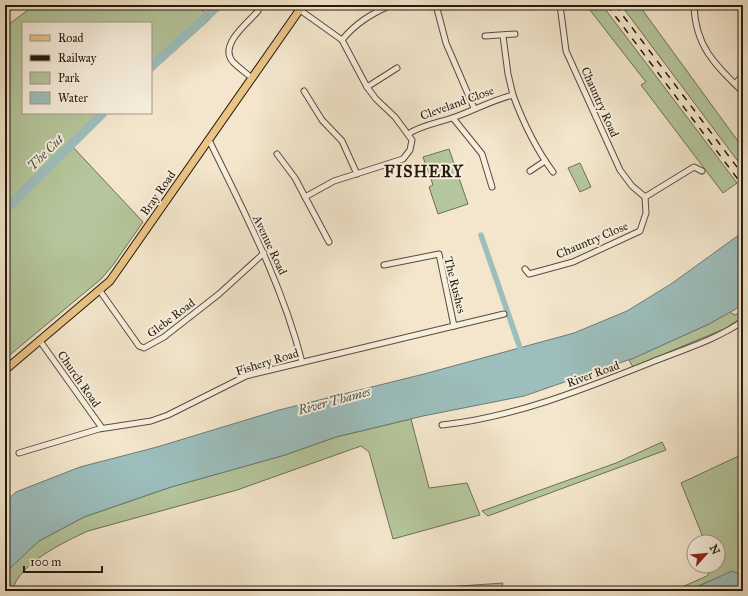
<svg xmlns="http://www.w3.org/2000/svg" width="748" height="596" viewBox="0 0 748 596" font-family="'IM FELL Great Primer',serif">
<style>
.green{fill:#b5c69c;stroke:#6c7054}
.water{fill:#9cbebc;stroke:#6c7c76}
.lines{fill:none;stroke-linecap:round;stroke-linejoin:round}
.canal{stroke:#9cbebc;stroke-width:5.5}
.river{stroke:#9cbebc;stroke-width:9}
.minor-casing{stroke:#584c3d;stroke-width:7}
.major-casing{stroke:#24190d;stroke-width:9}
.minor{stroke:#f7efde;stroke-width:5}
.major{stroke:#eac386;stroke-width:7}
.rail{stroke:#24190d;stroke-width:1.5;stroke-dasharray:7 7;stroke-linecap:butt}
.labels{text-anchor:middle;stroke-width:4;stroke-linejoin:round;paint-order:stroke}
.street-label{font-size:12px;fill:#24190d;stroke:#f7efde}
.water-label{font-size:13px;font-style:italic;fill:#4e534a;stroke:#f7efde}
.district-label{font-size:16px;font-weight:bold;letter-spacing:1px;fill:#24190d;stroke:#f7efde}
</style>
<rect width="100%" height="100%" fill="#f3e6cc"/>
<filter id="stains"><feTurbulence type="fractalNoise" baseFrequency=".005" numOctaves="4"/><feColorMatrix values="0 0 0 0 .2 0 0 0 0 .09 0 0 0 0 .02 0 0 0 .5 -.17"/></filter>
<radialGradient id="worn" r=".72"><stop offset=".6" stop-color="#630" stop-opacity="0"/><stop offset="1" stop-color="#630" stop-opacity=".3"/></radialGradient>
<!-- green -->
<g class="green">
<polygon points="35,5 199,5 210,19 151,72 151,23 23,23 23,113 106,113 5,205 5,27"/>
<polygon points="586,5 602,5 737,183 723,193 641,85 646,82"/>
<polygon points="621,5 639,5 641,8 743,148 743,168"/>
<polygon points="72,146 143,222 113,265 101,279 5,359 5,213"/>
<polygon points="449,149 468,204 438,214 429,187 433,185 423,157"/>
<polygon points="580,163 591,187 580,192 568,168"/>
<polygon points="743,311 743,317 724,329 633,367 629,360 709,324 729,312 735,315"/>
<path d="M411,419L429,488L467,483L480,515L393,539L369,452L361,446L237,490L88,531C64,542 19,563 12,591H5V573L7,569L39,541L84,517L171,487L285,455L336,437Z"/>
<polygon points="662,442 666,450 488,516 482,511 616,463"/>
<polygon points="743,454 743,572 707,582 688,591 673,591 707,576 715,566 718,566 718,542 705,542 681,483"/>
<polygon points="503,583 501,591 389,591"/>
</g>
<!-- water -->
<g class="water">
<polygon points="743,232 743,305 709,324 634,358 524,396 423,416 336,437 285,455 171,487 84,517 39,541 5,573 5,502 16,492 80,467 157,447 279,410 424,374 574,333 627,311 671,284"/>
<polygon points="732,571 740,574 743,572 743,591 688,591"/>
</g>
<g class="lines">
<!-- canal -->
<polyline class="canal" points="481,235 520,348"/>
<!-- river -->
<g class="river">
<polyline points="151,67 219,5"/>
<polyline points="5,210 103,113"/>
</g>
<defs>
<g id="minor">
<polyline points="436,5 446,43 474,108"/>
<polyline points="560,5 566,51 620,170 632,186 645,197"/>
<path d="M694,5C695,46 715,65 743,92"/>
<polyline points="300,10 342,40 367,87 376,99 395,117 412,140 410,150 403,159 334,181 305,197"/>
<polyline points="485,36 515,34"/>
<path d="M342,40C356,23 371,14 391,5"/>
<path d="M252,78C246,73 239,68 233,62C218,45 248,23 258,11"/>
<polyline points="735,84 743,75"/>
<polyline points="367,87 397,68"/>
<polyline points="304,91 322,120 342,141 357,174"/>
<path d="M513,95C523,122 536,149 553,172"/>
<polyline points="453,118 482,154 492,187"/>
<path d="M408,134C422,125 437,123 452,118C473,111 492,100 513,95L508,74L503,36"/>
<path d="M209,140C244,212 282,283 302,362"/>
<polyline points="277,154 295,178 329,242"/>
<polyline points="530,171 545,161"/>
<polyline points="384,265 439,254 454,326"/>
<polyline points="525,269 529,274 573,262 640,231 646,213 645,197 694,167 702,171"/>
<polyline points="100,291 139,346 144,348 164,337 219,294 264,253"/>
<polyline points="40,341 102,428"/>
<path d="M442,425C515,417 584,389 652,362C682,350 716,340 743,321"/>
<polyline points="19,453 99,429 151,421 168,415 246,376 262,372 504,314"/>
</g>
<polyline id="major" points="5,370 110,281 303,5"/>
</defs>
<!-- minor casing -->
<use href="#minor" class="minor-casing"/>
<!-- major casing -->
<use href="#major" class="major-casing"/>
<!-- minor -->
<use href="#minor" class="minor"/>
<!-- major -->
<use href="#major" class="major"/>
<!-- rail -->
<g class="rail">
<polyline points="607,5 743,186"/>
<polyline points="615,5 743,175"/>
</g>
</g>
<g class="labels">
<!-- street labels -->
<g class="street-label">
<text transform="translate(600 102) rotate(66)" y="4">Chauntry Road</text>
<text transform="translate(457 103) rotate(-20)" y="4">Cleveland Close</text>
<text transform="translate(158 193) rotate(-55)" y="4">Bray Road</text>
<text transform="translate(592 240) rotate(-23)" y="4">Chauntry Close</text>
<text transform="translate(270 245) rotate(65)" y="4">Avenue Road</text>
<text transform="translate(455 285) rotate(76)" y="4">The Rushes</text>
<text transform="translate(171 318) rotate(-37)" y="4">Glebe Road</text>
<text transform="translate(267 362) rotate(-17)" y="4">Fishery Road</text>
<text transform="translate(593 374) rotate(-20)" y="4">River Road</text>
<text transform="translate(79 379) rotate(55)" y="4">Church Road</text>
</g>
<!-- water labels -->
<g class="water-label">
<text transform="translate(45 152) rotate(-45)" y="5">The Cut</text>
<text transform="translate(334 400) rotate(-15)" y="5">River Thames</text>
</g>
<!-- district labels -->
<g class="district-label">
<text x="424" y="177">FISHERY</text>
</g>
</g>
<!-- margin -->
<rect width="748" height="596" fill="none" stroke="#f3e6cc" stroke-width="20"/>
<rect x="6" y="6" width="736" height="584" fill="none" stroke="#24190d" stroke-width="2"/>
<rect x="10" y="10" width="728" height="576" fill="none" stroke="#24190d"/>
<!-- legend -->
<rect x="22" y="22" width="130" height="92" fill="#f7efde" stroke="#a3998a"/>
<rect x="30" y="35" width="20" height="6" fill="#eac386" stroke="#a3998a"/>
<text x="58" y="42" font-size="12" fill="#24190d">Road</text>
<rect x="30" y="55" width="20" height="6" fill="#24190d" stroke="#a3998a"/>
<text x="58" y="62" font-size="12" fill="#24190d">Railway</text>
<rect x="30" y="72" width="20" height="12" fill="#b5c69c" stroke="#a3998a"/>
<text x="58" y="82" font-size="12" fill="#24190d">Park</text>
<rect x="30" y="92" width="20" height="12" fill="#9cbebc" stroke="#a3998a"/>
<text x="58" y="102" font-size="12" fill="#24190d">Water</text>
<!-- north arrow -->
<g transform="translate(706 554) rotate(63)"><circle r="19" fill="#f7efde" stroke="#a3998a"/>
<path d="M0-3L7 15L0 10L-7 15Z" fill="#8f2418"/>
<text y="-6" font-size="11" font-weight="bold" text-anchor="middle" fill="#24190d">N</text>
</g>
<!-- scale -->
<path d="M24 566v6h78v-6" fill="none" stroke="#24190d" stroke-width="2"/>
<text x="30" y="566" font-size="12" fill="#24190d" stroke="#f7efde" stroke-width="3" paint-order="stroke">100 m</text>
<rect width="100%" height="100%" filter="url(#stains)"/>
<rect width="100%" height="100%" fill="url(#worn)"/>
</svg>
